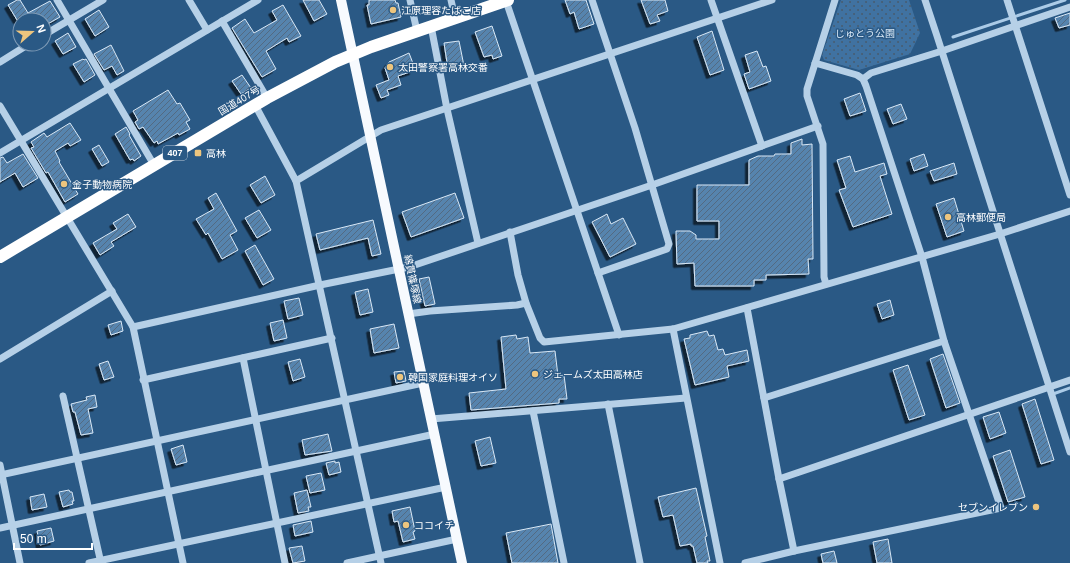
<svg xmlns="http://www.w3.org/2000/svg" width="1070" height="563" viewBox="0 0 1070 563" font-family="Arial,'Noto Sans JP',sans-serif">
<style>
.park{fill:url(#park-dots)}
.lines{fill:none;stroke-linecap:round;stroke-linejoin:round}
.stream{stroke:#abcbe7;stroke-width:3}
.building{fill:url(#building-hatch);stroke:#d9e8f6;filter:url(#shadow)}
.minor{stroke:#b6d0e7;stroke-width:7}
.major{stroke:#f7fafe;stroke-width:10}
.highway{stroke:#fff;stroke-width:12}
.poi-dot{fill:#edc57e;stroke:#2a5985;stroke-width:1.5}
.labels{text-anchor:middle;stroke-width:3;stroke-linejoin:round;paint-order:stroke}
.shield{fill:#2a5985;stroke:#bfcdda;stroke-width:1}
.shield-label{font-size:9px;font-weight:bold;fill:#fff}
.poi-label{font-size:10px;fill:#fff;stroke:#2a5985;text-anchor:start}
.park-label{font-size:10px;fill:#d9e8f6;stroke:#2a5985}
.street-label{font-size:10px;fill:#fff;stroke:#2a5985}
</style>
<defs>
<pattern id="park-dots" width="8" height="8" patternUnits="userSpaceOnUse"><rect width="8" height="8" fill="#4072a1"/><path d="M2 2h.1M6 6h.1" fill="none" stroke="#475b6e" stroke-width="1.8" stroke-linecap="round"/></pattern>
<pattern id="building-hatch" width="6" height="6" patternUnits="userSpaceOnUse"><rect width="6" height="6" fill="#5684ae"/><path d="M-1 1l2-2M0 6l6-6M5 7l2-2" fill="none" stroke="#526b82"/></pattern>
<filter id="shadow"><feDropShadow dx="-3.5" dy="3.5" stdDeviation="0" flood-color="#0009"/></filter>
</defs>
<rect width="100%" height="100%" fill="#2a5985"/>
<!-- park -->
<polygon class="park" points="841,0 909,0 920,33 910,54 859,70 824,60 822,55"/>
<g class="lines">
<!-- stream -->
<g class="stream">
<polyline points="953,37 1065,0"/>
<polyline points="1053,394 1070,388"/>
</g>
</g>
<!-- building -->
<g class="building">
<polygon points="17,0 20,0 28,13 50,1 60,17 44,26 44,20 17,20 8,5"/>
<polygon points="303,0 319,0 327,14 314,21"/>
<polygon points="369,0 395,0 396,3 398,3 401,17 371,24 367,5 369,5"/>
<polygon points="565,0 586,0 594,24 579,29 574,12 570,14"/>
<polygon points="641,0 665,0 668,11 657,15 660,21 650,24"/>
<polygon points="283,5 301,36 289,42 287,38 266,51 276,69 262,77 232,28 245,19 254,33 277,20 272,11"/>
<polygon points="99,10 109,27 95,36 85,19"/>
<polygon points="1070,13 1070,25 1059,28 1055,18"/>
<polygon points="492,26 502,56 493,59 492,55 484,57 475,32"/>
<polygon points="712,31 724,70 710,75 697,37"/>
<polygon points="68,33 76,47 63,54 55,41"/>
<polygon points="459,41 464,66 448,69 444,43"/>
<polygon points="111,45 124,71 117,75 112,66 104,70 94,54"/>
<polygon points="757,51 763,67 766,66 771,81 749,89 744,74 750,72 745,55"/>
<polygon points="409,53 414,66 412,66 413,71 398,76 401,85 387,90 389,95 381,98 376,85 389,80 385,68 389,62"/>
<polygon points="83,59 84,60 86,59 95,75 84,82 73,64"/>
<polygon points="242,75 251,88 241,94 232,81"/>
<polygon points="168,90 177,104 180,103 190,120 186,122 190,129 179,135 178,133 158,144 157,141 154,143 143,127 139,129 135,122 138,120 133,111"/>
<polygon points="860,93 866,111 850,116 844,99"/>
<polygon points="901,104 907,119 893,124 887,109"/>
<polygon points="70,123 81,140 70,146 68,143 55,151 60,161 59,162 78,194 65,202 48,172 46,173 31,148 34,147 31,142 44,133 47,137"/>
<polygon points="126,127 130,134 129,135 141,156 134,161 133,159 130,160 115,134"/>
<polygon points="802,139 802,145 812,144 813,259 808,259 809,274 766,275 766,280 754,280 754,286 695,286 694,263 677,264 676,231 690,231 696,235 696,239 719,239 719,221 697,221 697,185 749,185 749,160 758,156 774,156 775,154 791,154 791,143"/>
<polygon points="99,145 109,162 102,166 92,149"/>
<polygon points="23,154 38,178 23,187 15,173 0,182 0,158 3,157 7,163"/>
<polygon points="924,154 928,166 914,171 910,159"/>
<polygon points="850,156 855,172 884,163 887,174 880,176 892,214 853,227 839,190 846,188 837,160"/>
<polygon points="954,163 957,174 934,181 930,171"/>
<polygon points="265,176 275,195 261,203 250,185"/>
<polygon points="216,193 237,231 230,235 238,250 222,259 208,233 206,235 196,219 214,209 208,198"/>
<polygon points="455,193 464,218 411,237 402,212"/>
<polygon points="954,198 964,231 947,237 936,204"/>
<polygon points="259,210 271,230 257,238 245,218"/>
<polygon points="128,214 136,227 111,242 114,246 100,255 93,243 117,229 113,223"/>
<polygon points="607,214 611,224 623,218 636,244 610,257 592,222"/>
<polygon points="373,220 381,254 372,256 368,238 320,250 316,234"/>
<polygon points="255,245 274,279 263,285 245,251"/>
<polygon points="429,277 435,304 425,306 419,279"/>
<polygon points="368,289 373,312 360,315 355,292"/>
<polygon points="299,298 303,315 288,319 284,301"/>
<polygon points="890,300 894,315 882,319 877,304"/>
<polygon points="283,320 287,338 274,341 270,323"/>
<polygon points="121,321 123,331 111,335 108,325"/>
<polygon points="394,324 399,348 374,353 370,329"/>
<polygon points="707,331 709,336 714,335 718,350 723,349 725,355 747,350 749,361 727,366 729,377 695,385 684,339 690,338 690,335"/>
<polygon points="516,335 517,339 528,337 530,353 555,351 558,376 564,375 567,399 559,399 559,403 471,410 469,393 506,389 501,337"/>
<polygon points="943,354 960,403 946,408 930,359"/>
<polygon points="300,359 305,377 293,381 288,362"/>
<polygon points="108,361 114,377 104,380 99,364"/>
<polygon points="908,365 925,415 909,420 893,370"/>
<polygon points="404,371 406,381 396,383 394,372"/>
<polygon points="95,395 97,407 88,409 93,433 81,435 75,412 73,412 71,404 87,400 86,397"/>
<polygon points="1035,399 1054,460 1041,464 1022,404"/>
<polygon points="999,412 1006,433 990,439 983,417"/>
<polygon points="328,434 332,451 305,455 302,440"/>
<polygon points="490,437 496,463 481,466 475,441"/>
<polygon points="183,445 187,462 176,465 171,449"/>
<polygon points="1010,450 1025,497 1008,502 993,456"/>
<polygon points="335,461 335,463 339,462 341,472 329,475 326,463"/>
<polygon points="321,473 325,490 310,493 306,476"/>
<polygon points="696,488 707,536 705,537 710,561 707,561 708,563 697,563 693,546 691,546 691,544 680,546 673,515 663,517 658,497"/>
<polygon points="69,490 70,492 72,492 74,501 72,501 73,504 63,507 59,492"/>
<polygon points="307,490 311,507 308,507 309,511 298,513 294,493"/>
<polygon points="44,494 47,507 32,510 30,497"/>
<polygon points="410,507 415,531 413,532 415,539 403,542 398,521 394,522 392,511"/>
<polygon points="311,521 313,532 295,536 293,525"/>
<polygon points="551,524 558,563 512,563 506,533"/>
<polygon points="51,528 54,541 40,545 37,531"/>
<polygon points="888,539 892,563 877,563 873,542"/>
<polygon points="302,546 305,561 293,563 289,548"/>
<polygon points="834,551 837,563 823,563 821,554"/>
</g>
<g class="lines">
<!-- minor -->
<g class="minor">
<polyline points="57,0 154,165"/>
<polyline points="189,0 207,30"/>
<polyline points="410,0 417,31"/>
<polyline points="451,0 455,18"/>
<polyline points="592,0 635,128 669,244 667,249 598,273"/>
<polyline points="711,0 762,146"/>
<polyline points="925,0 937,36 1070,452"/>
<polyline points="1007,0 1070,195"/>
<polyline points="506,1 619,335"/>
<polyline points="222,21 267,98"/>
<polyline points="431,26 447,109 478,243"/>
<polyline points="44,35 103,0"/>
<polyline points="0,62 29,44"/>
<polyline points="863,79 871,73 942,51 1070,7"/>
<polyline points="255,105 296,181 381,563"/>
<polyline points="0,106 133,327 183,563"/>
<polyline points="0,153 258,0"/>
<polyline points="296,181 381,130 772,0"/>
<polyline points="510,232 518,275 526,303 540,338 544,342 673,329 1000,234 1070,211"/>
<polyline points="826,284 824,277 823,144 807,96 807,89 835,0"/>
<polyline points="747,308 779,479 794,551"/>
<polyline points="408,314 430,311 517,305 526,303"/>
<polyline points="133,327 320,285 409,267 652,185 818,126"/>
<polyline points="673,329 720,563"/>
<polyline points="243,358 285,563"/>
<polyline points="0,359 112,291"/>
<polyline points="143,380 332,338"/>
<polyline points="63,396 101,563"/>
<polyline points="764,398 944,341"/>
<polyline points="608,404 640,563"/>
<polyline points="533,411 564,563"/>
<polyline points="431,419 686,398"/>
<polyline points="0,465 20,563"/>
<polyline points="0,475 423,383"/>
<polyline points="779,479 1070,380"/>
<polyline points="0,528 435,434"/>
<polyline points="89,563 446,487"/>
<polyline points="347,563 457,539"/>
<polyline points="745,563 794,551 1001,508 944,341 922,257 866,86 863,79 857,75 815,63"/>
</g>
<!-- major -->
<polyline class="major" points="341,0 462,563"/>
<!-- highway -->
<polyline class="highway" points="0,257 267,98 335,62 371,47 508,0"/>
</g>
<!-- markers -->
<g class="poi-dot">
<circle cx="393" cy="10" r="4"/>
<circle cx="390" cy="67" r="4"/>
<rect x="194" y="149" width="8" height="8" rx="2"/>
<circle cx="64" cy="184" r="4"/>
<circle cx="948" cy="217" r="4"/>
<circle cx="535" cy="374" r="4"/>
<circle cx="400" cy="377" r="4"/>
<circle cx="1036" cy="507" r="4"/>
<circle cx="406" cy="525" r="4"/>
</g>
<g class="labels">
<!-- shield labels -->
<rect class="shield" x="163" y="146" width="24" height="14" rx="3"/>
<g class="shield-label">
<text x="175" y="156">407</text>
</g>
<!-- poi labels -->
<g class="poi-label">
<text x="401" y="14">江原理容たばこ店</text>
<text x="398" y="71">太田警察署高林交番</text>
<text x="206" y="157">高林</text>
<text x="72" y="188">金子動物病院</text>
<text x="956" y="221">高林郵便局</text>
<text x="543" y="378">ジェームズ太田高林店</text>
<text x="408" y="381">韓国家庭料理オイソ</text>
<text x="1028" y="511" text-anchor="end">セブンイレブン</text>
<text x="414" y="529">ココイチ</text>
</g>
<!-- park labels -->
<g class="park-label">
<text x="865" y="37">じゅとう公園</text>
</g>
<!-- street labels -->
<g class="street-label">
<text transform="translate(239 100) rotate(-31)" y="4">国道407号</text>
<text transform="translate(413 279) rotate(78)" y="4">綿貫篠塚線</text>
</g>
</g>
<!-- north arrow -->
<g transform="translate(32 32) rotate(70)"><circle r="19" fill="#2a5985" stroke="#7f9bb6"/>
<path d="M0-3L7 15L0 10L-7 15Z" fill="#edc57e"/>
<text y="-6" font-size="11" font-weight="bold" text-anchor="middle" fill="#ffffff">N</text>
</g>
<!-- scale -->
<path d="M14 543v6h78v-6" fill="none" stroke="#ffffff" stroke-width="2"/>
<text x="20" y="543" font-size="12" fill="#ffffff" stroke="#2a5985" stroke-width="3" paint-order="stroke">50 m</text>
</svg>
